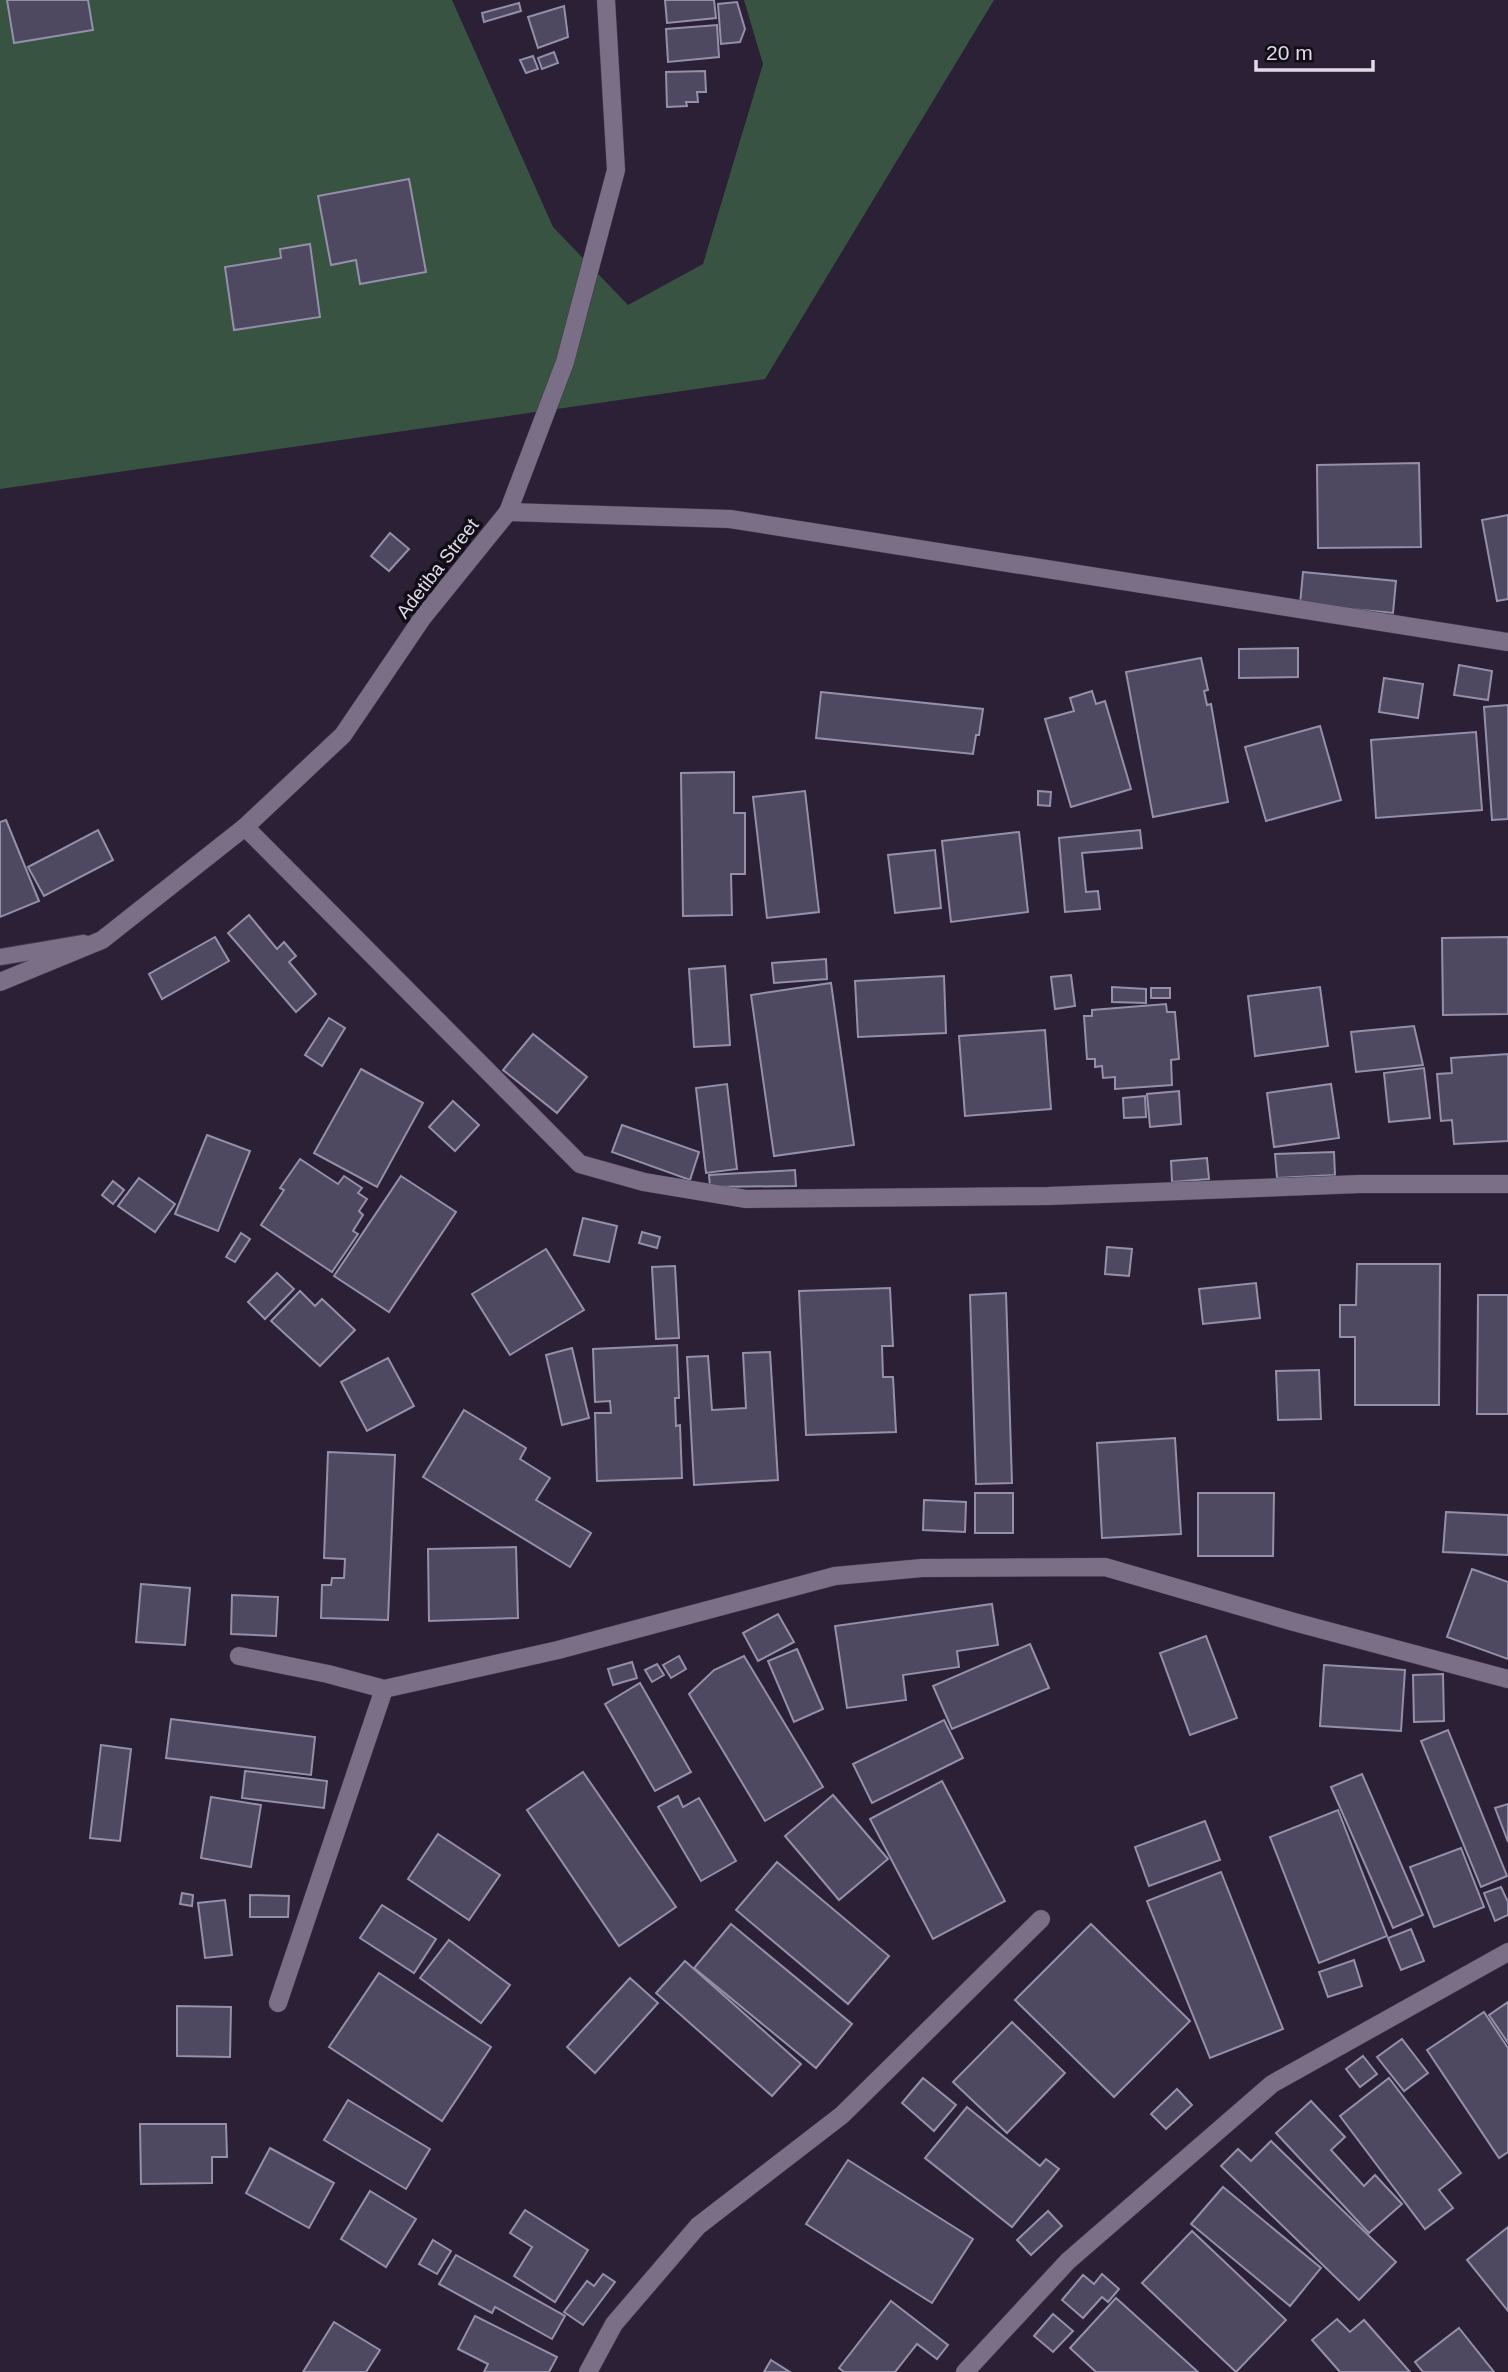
<svg xmlns="http://www.w3.org/2000/svg" width="1508" height="2372" viewBox="0 0 1508 2372" font-family="Arial,sans-serif">
<style>
.green{fill:#385342}
.building{fill:#4e4961;stroke:#948faa;stroke-width:2}
.lines{fill:none;stroke-linecap:round;stroke-linejoin:round}
.lane-casing{stroke:#453b4d;stroke-width:18}
.street-casing{stroke:#453b4d;stroke-width:19}
.secondary-casing{stroke:#453b4d;stroke-width:19}
.lane{stroke:#7b6f87;stroke-width:16}
.street{stroke:#7b6f87;stroke-width:18}
.secondary{stroke:#7b6f87;stroke-width:18}
.labels{text-anchor:middle;stroke-width:7;stroke-linejoin:round;paint-order:stroke}
.street-label{font-size:19px;fill:#e1dae8;stroke:#110d16}
</style>
<rect width="100%" height="100%" fill="#2b2035"/>
<!-- green -->
<polygon class="green" points="0,0 452,0 553,227 628,305 703,264 763,64 744,0 994,0 765,379 0,489"/>
<!-- building -->
<g class="building">
<polygon points="7,0 88,0 93,30 14,43"/>
<polygon points="665,0 714,0 716,18 667,23"/>
<polygon points="737,2 745,29 740,42 721,44 718,4"/>
<polygon points="519,3 521,11 484,22 482,13"/>
<polygon points="564,6 568,37 538,48 528,17"/>
<polygon points="717,25 719,57 668,62 666,29"/>
<polygon points="554,52 558,63 542,69 538,58"/>
<polygon points="533,56 538,69 526,73 520,60"/>
<polygon points="705,71 706,92 697,92 698,102 686,102 687,106 667,107 666,72"/>
<polygon points="409,179 426,272 360,284 356,260 331,265 318,196"/>
<polygon points="310,244 320,317 234,330 225,267 281,258 280,249"/>
<polygon points="1419,463 1421,547 1318,548 1317,465"/>
<polygon points="1508,515 1508,599 1497,601 1482,520"/>
<polygon points="390,533 409,549 389,571 371,556"/>
<polygon points="1303,572 1396,581 1393,613 1300,604"/>
<polygon points="1298,648 1298,677 1239,678 1239,649"/>
<polygon points="1201,658 1208,690 1204,691 1207,705 1211,704 1228,802 1153,817 1126,672"/>
<polygon points="1459,665 1492,671 1488,700 1454,695"/>
<polygon points="1384,678 1423,684 1418,718 1379,712"/>
<polygon points="1092,691 1096,704 1105,701 1131,789 1071,807 1045,719 1074,711 1070,698"/>
<polygon points="821,692 983,709 979,735 976,735 973,754 816,738"/>
<polygon points="1508,705 1508,819 1492,820 1484,707"/>
<polygon points="1320,726 1341,800 1266,821 1245,747"/>
<polygon points="1476,732 1482,810 1376,818 1371,740"/>
<polygon points="734,772 734,813 745,813 745,874 731,874 732,915 683,916 681,773"/>
<polygon points="805,791 819,912 767,918 753,797"/>
<polygon points="1038,791 1051,792 1050,806 1038,805"/>
<polygon points="6,820 39,901 0,917 0,822"/>
<polygon points="98,830 113,860 44,896 28,867"/>
<polygon points="1140,830 1142,848 1082,853 1086,892 1098,891 1100,909 1065,912 1059,838"/>
<polygon points="1019,832 1028,912 951,922 942,841"/>
<polygon points="935,850 941,908 895,913 888,855"/>
<polygon points="249,915 277,949 284,942 296,956 289,962 316,994 296,1012 228,933"/>
<polygon points="215,937 229,961 162,999 149,974"/>
<polygon points="1508,937 1508,1014 1443,1015 1442,938"/>
<polygon points="826,959 827,979 774,983 772,963"/>
<polygon points="725,966 730,1045 694,1047 689,969"/>
<polygon points="1071,975 1075,1006 1055,1009 1051,977"/>
<polygon points="944,976 946,1033 858,1037 855,981"/>
<polygon points="831,983 854,1145 774,1156 751,995"/>
<polygon points="1112,987 1146,989 1146,1003 1112,1002"/>
<polygon points="1320,987 1328,1046 1255,1056 1248,996"/>
<rect x="1151" y="988" width="19" height="10"/>
<polygon points="1166,1004 1167,1012 1175,1012 1179,1059 1171,1060 1172,1085 1115,1089 1115,1077 1103,1078 1102,1066 1095,1067 1095,1059 1087,1059 1084,1016 1092,1016 1092,1010"/>
<polygon points="329,1018 345,1028 322,1066 305,1055"/>
<polygon points="1414,1026 1423,1065 1356,1072 1351,1032"/>
<polygon points="1045,1030 1051,1109 965,1116 959,1036"/>
<polygon points="533,1034 587,1077 557,1113 503,1070"/>
<polygon points="1508,1054 1508,1141 1454,1144 1452,1120 1441,1121 1437,1074 1452,1073 1451,1058"/>
<polygon points="1424,1068 1430,1118 1389,1122 1384,1073"/>
<polygon points="361,1069 423,1103 377,1187 314,1153"/>
<polygon points="727,1084 737,1169 706,1173 696,1088"/>
<polygon points="1331,1084 1339,1138 1274,1147 1267,1093"/>
<polygon points="1179,1091 1181,1124 1150,1127 1147,1094"/>
<polygon points="1145,1096 1146,1117 1124,1118 1123,1098"/>
<polygon points="453,1101 479,1125 455,1151 429,1127"/>
<polygon points="622,1125 699,1152 690,1180 612,1152"/>
<polygon points="207,1135 250,1151 218,1231 175,1214"/>
<polygon points="1334,1152 1335,1175 1277,1178 1275,1154"/>
<polygon points="1207,1158 1209,1179 1172,1182 1171,1161"/>
<polygon points="300,1159 338,1184 344,1176 362,1188 358,1193 367,1199 359,1211 363,1215 353,1231 358,1234 332,1272 261,1225 284,1190 280,1188"/>
<polygon points="795,1170 796,1186 710,1187 709,1175"/>
<polygon points="401,1176 456,1212 389,1312 334,1276"/>
<polygon points="139,1178 175,1204 155,1232 118,1206"/>
<polygon points="113,1181 124,1190 113,1204 102,1195"/>
<polygon points="583,1218 617,1226 609,1262 574,1255"/>
<polygon points="642,1232 660,1237 657,1248 639,1243"/>
<polygon points="241,1233 250,1239 235,1262 226,1257"/>
<polygon points="1107,1247 1132,1249 1129,1276 1105,1274"/>
<polygon points="546,1249 584,1310 510,1355 472,1294"/>
<polygon points="1357,1264 1440,1264 1439,1405 1355,1405 1355,1337 1340,1337 1340,1305 1356,1305"/>
<polygon points="675,1266 679,1338 656,1339 652,1267"/>
<polygon points="277,1273 294,1289 265,1319 248,1302"/>
<polygon points="1256,1283 1260,1318 1203,1324 1199,1289"/>
<polygon points="890,1288 893,1346 882,1346 883,1377 893,1377 896,1432 806,1435 799,1291"/>
<polygon points="300,1291 315,1306 322,1299 355,1330 320,1366 271,1321"/>
<polygon points="1006,1293 1012,1483 976,1484 970,1295"/>
<polygon points="1478,1295 1508,1295 1508,1414 1477,1414"/>
<polygon points="677,1345 679,1398 675,1398 676,1426 680,1425 682,1478 597,1481 595,1413 611,1413 610,1401 595,1402 593,1349"/>
<polygon points="572,1348 589,1418 562,1425 546,1355"/>
<polygon points="770,1352 778,1480 694,1485 687,1357 708,1356 712,1410 746,1408 743,1353"/>
<polygon points="388,1358 414,1406 367,1431 341,1382"/>
<polygon points="1319,1370 1321,1419 1278,1420 1276,1371"/>
<polygon points="464,1410 526,1448 520,1459 550,1478 536,1500 591,1533 570,1567 423,1477"/>
<polygon points="1175,1438 1181,1534 1102,1538 1097,1443"/>
<polygon points="328,1452 395,1455 388,1620 321,1618 322,1585 331,1585 332,1578 344,1578 345,1559 324,1558"/>
<rect x="975" y="1493" width="38" height="40"/>
<polygon points="1198,1493 1274,1493 1273,1556 1198,1556"/>
<polygon points="924,1500 966,1502 965,1532 923,1530"/>
<polygon points="1446,1512 1508,1515 1508,1555 1443,1552"/>
<polygon points="516,1547 518,1618 429,1621 428,1549"/>
<polygon points="1472,1569 1508,1582 1508,1659 1447,1637"/>
<polygon points="141,1584 190,1588 185,1645 136,1642"/>
<polygon points="232,1595 278,1597 276,1636 231,1634"/>
<polygon points="992,1604 998,1645 957,1651 959,1667 903,1675 906,1700 847,1708 835,1626"/>
<polygon points="778,1614 794,1642 758,1661 743,1633"/>
<polygon points="1206,1636 1237,1718 1190,1735 1160,1653"/>
<polygon points="1030,1644 1049,1688 952,1729 933,1686"/>
<polygon points="797,1649 823,1709 794,1722 768,1661"/>
<polygon points="679,1656 686,1669 671,1678 663,1665"/>
<polygon points="744,1656 823,1787 765,1821 689,1694 714,1670"/>
<polygon points="632,1662 637,1678 613,1685 608,1669"/>
<polygon points="657,1664 664,1675 652,1682 645,1670"/>
<polygon points="1324,1665 1405,1670 1401,1731 1320,1726"/>
<polygon points="1443,1674 1444,1721 1414,1722 1413,1675"/>
<polygon points="640,1683 691,1772 655,1791 605,1704"/>
<polygon points="171,1719 315,1737 311,1775 166,1758"/>
<polygon points="944,1720 963,1758 872,1803 853,1764"/>
<polygon points="1448,1730 1507,1876 1481,1887 1421,1741"/>
<polygon points="101,1745 131,1749 120,1841 90,1838"/>
<polygon points="245,1771 327,1781 324,1808 242,1798"/>
<polygon points="583,1772 676,1907 619,1946 527,1810"/>
<polygon points="1362,1774 1423,1915 1393,1928 1331,1787"/>
<polygon points="942,1781 1005,1901 933,1939 870,1819"/>
<polygon points="833,1795 888,1859 839,1900 785,1836"/>
<polygon points="678,1796 683,1807 699,1798 736,1861 701,1881 658,1807"/>
<polygon points="211,1797 261,1805 251,1867 201,1858"/>
<polygon points="1508,1804 1508,1842 1495,1808"/>
<polygon points="1338,1810 1387,1936 1319,1963 1270,1837"/>
<polygon points="1205,1821 1220,1860 1149,1886 1135,1847"/>
<polygon points="438,1834 500,1875 469,1920 408,1879"/>
<polygon points="1461,1848 1484,1907 1434,1927 1410,1867"/>
<polygon points="777,1862 889,1956 848,2004 736,1910"/>
<polygon points="1221,1872 1283,2029 1210,2058 1147,1901"/>
<polygon points="1501,1887 1508,1902 1508,1915 1495,1921 1484,1893"/>
<polygon points="182,1893 193,1895 192,1906 180,1904"/>
<polygon points="250,1895 289,1896 288,1917 250,1917"/>
<polygon points="225,1900 232,1955 205,1958 198,1903"/>
<polygon points="382,1905 436,1939 414,1973 360,1938"/>
<polygon points="731,1924 852,2024 816,2068 694,1968"/>
<polygon points="1091,1924 1190,2021 1114,2097 1015,2000"/>
<polygon points="1411,1929 1424,1961 1401,1970 1388,1938"/>
<polygon points="449,1940 510,1985 481,2023 420,1978"/>
<polygon points="1354,1960 1362,1986 1328,1997 1319,1972"/>
<polygon points="685,1961 801,2064 772,2096 656,1993"/>
<polygon points="379,1973 491,2047 442,2121 329,2047"/>
<polygon points="630,1978 658,2003 595,2073 567,2047"/>
<polygon points="1508,2002 1508,2043 1489,2015"/>
<polygon points="177,2006 231,2007 230,2057 177,2056"/>
<polygon points="1484,2012 1508,2048 1508,2152 1499,2158 1427,2050"/>
<polygon points="1012,2022 1065,2073 1007,2133 953,2082"/>
<polygon points="1402,2039 1428,2073 1404,2091 1377,2057"/>
<polygon points="1363,2056 1377,2074 1360,2087 1346,2069"/>
<polygon points="923,2078 956,2105 934,2131 902,2103"/>
<polygon points="1389,2078 1461,2173 1439,2190 1453,2208 1425,2229 1340,2116"/>
<polygon points="1177,2089 1192,2105 1166,2129 1151,2114"/>
<polygon points="348,2100 430,2149 406,2189 324,2140"/>
<polygon points="1311,2101 1345,2137 1331,2150 1364,2186 1375,2175 1402,2204 1369,2233 1276,2133"/>
<polygon points="967,2107 1040,2166 1046,2159 1059,2169 1012,2227 925,2158"/>
<polygon points="140,2124 226,2124 227,2157 212,2157 212,2183 141,2184"/>
<polygon points="1271,2141 1396,2262 1359,2300 1221,2166 1238,2149 1251,2161"/>
<polygon points="270,2148 334,2183 309,2228 246,2193"/>
<polygon points="848,2160 973,2239 932,2303 806,2224"/>
<polygon points="1223,2187 1321,2268 1290,2306 1191,2224"/>
<polygon points="370,2191 416,2219 386,2267 341,2239"/>
<polygon points="525,2210 588,2250 555,2302 514,2276 532,2247 510,2233"/>
<polygon points="1048,2211 1062,2226 1031,2255 1017,2240"/>
<polygon points="1508,2227 1508,2311 1467,2260"/>
<polygon points="1192,2231 1286,2320 1236,2372 1142,2283"/>
<polygon points="433,2240 451,2251 437,2274 419,2264"/>
<polygon points="456,2255 565,2316 552,2339 495,2307 492,2313 439,2284"/>
<polygon points="603,2274 615,2282 583,2325 564,2312 587,2281 594,2286"/>
<polygon points="1102,2274 1119,2289 1108,2302 1102,2297 1083,2318 1062,2300 1083,2275 1094,2284"/>
<polygon points="1116,2298 1198,2372 1096,2372 1070,2348"/>
<polygon points="891,2301 948,2345 937,2359 917,2344 895,2372 844,2372 839,2368"/>
<polygon points="1053,2314 1073,2331 1053,2352 1034,2336"/>
<polygon points="475,2316 557,2357 549,2372 484,2372 488,2364 458,2349"/>
<polygon points="1337,2319 1350,2332 1364,2320 1410,2372 1340,2372 1312,2340"/>
<polygon points="334,2322 380,2350 366,2372 303,2372"/>
<polygon points="1459,2328 1494,2372 1423,2372 1415,2362"/>
<polygon points="771,2360 790,2372 764,2372"/>
</g>
<g class="lines">
<defs>
<polyline id="lane" points="0,957 84,943"/>
<g id="street">
<polyline points="508,512 730,519 1508,642"/>
<polyline points="245,827 580,1164 644,1182 746,1199 1049,1196 1360,1184 1508,1184"/>
<polyline points="239,1656 328,1674 384,1689 558,1650 835,1576 922,1568 1105,1567 1294,1622 1508,1679"/>
<polyline points="278,2003 384,1689"/>
<polyline points="588,2372 614,2324 698,2226 842,2115 1041,1919"/>
<polyline points="965,2372 1068,2261 1272,2084 1508,1952"/>
</g>
<polyline id="secondary" points="0,982 102,940 245,827 343,735 423,617 508,512 565,362 616,170 606,0"/>
</defs>
<!-- lane casing -->
<use href="#lane" class="lane-casing"/>
<!-- street casing -->
<use href="#street" class="street-casing"/>
<!-- secondary casing -->
<use href="#secondary" class="secondary-casing"/>
<!-- lane -->
<use href="#lane" class="lane"/>
<!-- street -->
<use href="#street" class="street"/>
<!-- secondary -->
<use href="#secondary" class="secondary"/>
</g>
<g class="labels">
<!-- street labels -->
<g class="street-label">
<text transform="translate(437 568) rotate(-52)" y="7">Adetiba Street</text>
</g>
</g>
<!-- scale -->
<path d="M1256 60v10h117v-10" fill="none" stroke="#e1dae8" stroke-width="3.5"/>
<text x="1266" y="60" font-size="21" fill="#e1dae8" stroke="#110d16" stroke-width="5" paint-order="stroke">20 m</text>
</svg>
